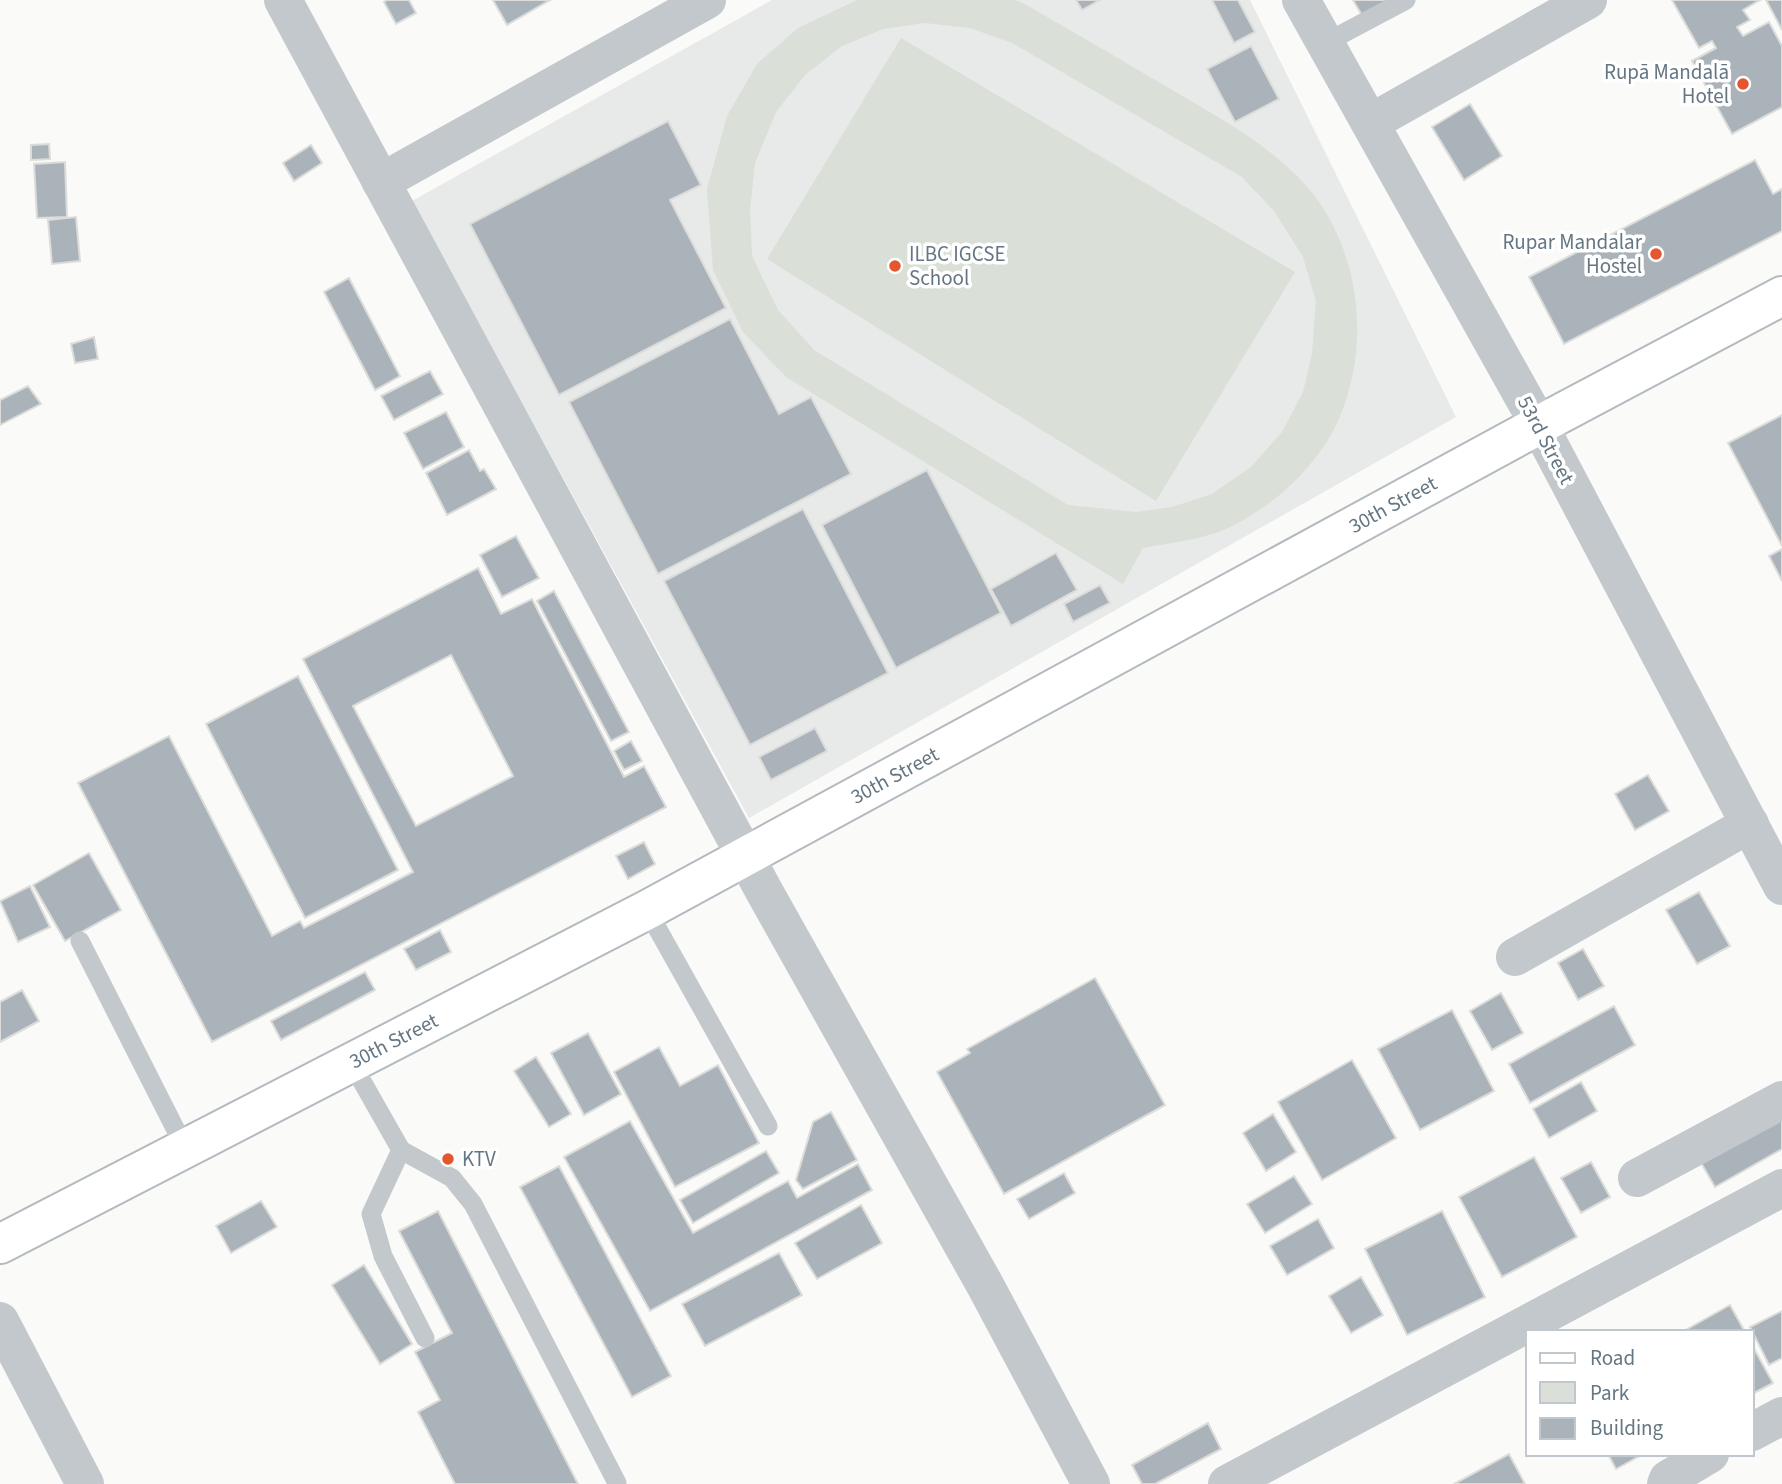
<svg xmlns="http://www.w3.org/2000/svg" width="1782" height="1484" viewBox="0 0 1782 1484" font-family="'Source Sans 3',sans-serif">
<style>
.built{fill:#e8e9e9}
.green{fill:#dadfd7;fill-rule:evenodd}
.building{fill:#aab3b9;stroke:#dcdcda;stroke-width:2;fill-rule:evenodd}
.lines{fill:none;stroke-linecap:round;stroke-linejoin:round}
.secondary-casing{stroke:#b3babf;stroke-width:42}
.lane{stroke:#c3c8cc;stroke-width:19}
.street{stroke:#c3c8cc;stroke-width:38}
.secondary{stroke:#fff;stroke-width:38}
.poi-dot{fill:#e4572e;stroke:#fff;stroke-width:2.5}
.labels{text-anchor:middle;stroke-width:7;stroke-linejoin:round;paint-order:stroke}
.poi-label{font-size:21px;fill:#657683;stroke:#fff;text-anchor:end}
.street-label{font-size:21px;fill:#657683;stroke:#fff}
</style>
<rect width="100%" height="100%" fill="#fafaf8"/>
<!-- built -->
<polygon class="built" points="772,0 1250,0 1456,417 749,818 412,201"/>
<!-- green -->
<g class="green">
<path d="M857,0H1015L1023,3C1074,32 1124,62 1174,91C1218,117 1264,142 1300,179C1360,241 1373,343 1338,421C1318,464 1280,500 1240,522C1211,539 1175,542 1143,548L1123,584L786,377L743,332L713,270L707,189L727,116L757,64L798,28ZM925,23L970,28L1012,43L1242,177L1274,211L1303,257L1316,301L1312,354L1303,392L1282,432L1251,467L1212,494L1172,507L1136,512L1068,505L814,350L778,310L752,256L750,210L755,163L776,112L805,75L842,46L883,29Z"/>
<polygon points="901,38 1295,272 1156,501 767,259"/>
</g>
<!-- building -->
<g class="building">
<polygon points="387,0 409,0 416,13 396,24 384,2"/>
<polygon points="493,0 550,0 507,25"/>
<polygon points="1076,0 1100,0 1082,10"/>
<polygon points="1212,0 1238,0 1255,32 1234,43"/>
<polygon points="1353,0 1396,0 1363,17"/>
<polygon points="1672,0 1760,0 1743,10 1750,20 1737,27 1743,36 1769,22 1782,46 1782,107 1732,134 1692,61 1716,48 1712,41 1699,48"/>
<polygon points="1766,0 1782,0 1782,30"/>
<polygon points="1251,46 1279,99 1235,122 1207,69"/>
<polygon points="1470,104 1502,156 1464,180 1432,127"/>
<polygon points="668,121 701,185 670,200 726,308 559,395 470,224"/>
<polygon points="49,144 50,159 31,160 31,145"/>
<polygon points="311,145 322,163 294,181 283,163"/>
<polygon points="1755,160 1773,194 1782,189 1782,231 1564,344 1529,277"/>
<polygon points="65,162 67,217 37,218 34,164"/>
<polygon points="76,217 80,261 52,264 48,220"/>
<polygon points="349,278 400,376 375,390 324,292"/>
<polygon points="730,319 779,414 811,397 851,474 658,574 569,402"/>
<polygon points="94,337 98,359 75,363 71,344"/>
<polygon points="430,371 443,394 394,420 381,396"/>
<polygon points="28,386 41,404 0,425 0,400"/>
<polygon points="446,412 464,447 423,469 404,433"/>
<polygon points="1782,415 1782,546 1728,443"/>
<polygon points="469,450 480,471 484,469 496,489 447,515 426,473"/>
<polygon points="927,470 1001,613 896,668 822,525"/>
<polygon points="803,509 888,673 750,745 664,581"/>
<polygon points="516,536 539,578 502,597 480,555"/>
<polygon points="1782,549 1782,581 1769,556"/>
<polygon points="1056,553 1077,590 1011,626 991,589"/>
<path d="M478,568L501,614L532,599L624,777L644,766L666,807L212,1042L78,783L169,736L272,936L300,921L304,928L413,872L303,659ZM451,655L513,776L416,826L353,706Z"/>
<polygon points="1100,585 1110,603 1073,622 1064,604"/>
<polygon points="554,591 629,732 611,741 537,601"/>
<polygon points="298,676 398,870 305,918 206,724"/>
<polygon points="815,728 827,751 771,780 759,757"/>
<polygon points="631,741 642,761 624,770 614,751"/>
<polygon points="1648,775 1669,811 1635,830 1615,794"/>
<polygon points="644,842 655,864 628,879 616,856"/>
<polygon points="89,853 121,910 65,941 33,885"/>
<polygon points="30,886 50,927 18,942 0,901"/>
<polygon points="1699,892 1730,946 1697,964 1666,910"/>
<polygon points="440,930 451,952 416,970 404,949"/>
<polygon points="1583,949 1604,986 1578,1000 1558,963"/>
<polygon points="365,972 375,990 281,1040 271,1021"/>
<polygon points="1095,978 1165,1105 1004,1194 937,1072 970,1053 967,1049"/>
<polygon points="22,990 39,1021 0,1042 0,1002"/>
<polygon points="1501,993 1523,1033 1492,1050 1470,1011"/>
<polygon points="1614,1006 1635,1045 1530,1103 1509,1064"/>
<polygon points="1452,1010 1494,1091 1420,1130 1378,1049"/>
<polygon points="588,1033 621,1094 584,1115 551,1053"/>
<polygon points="659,1047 680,1086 718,1065 759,1143 675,1187 614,1072"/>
<polygon points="536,1057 571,1114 549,1127 514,1071"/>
<polygon points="1352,1060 1396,1138 1322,1180 1278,1102"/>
<polygon points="1581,1082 1597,1111 1549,1138 1533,1109"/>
<polygon points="831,1112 857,1160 803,1189 796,1180 813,1122"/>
<polygon points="1273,1114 1296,1152 1266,1171 1243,1133"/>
<polygon points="1782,1115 1782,1149 1715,1187 1700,1161"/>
<polygon points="630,1121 693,1233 788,1181 797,1198 858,1164 872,1190 650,1311 564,1157"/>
<polygon points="766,1151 779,1173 693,1223 680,1200"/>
<polygon points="1534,1157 1577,1237 1502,1277 1459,1197"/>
<polygon points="1591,1162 1610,1197 1581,1213 1561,1178"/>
<polygon points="559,1166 671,1376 632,1397 520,1187"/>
<polygon points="1064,1173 1075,1193 1029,1219 1017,1199"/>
<polygon points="1294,1176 1312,1204 1265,1233 1247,1204"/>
<polygon points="261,1201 277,1227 231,1253 216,1226"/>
<polygon points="861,1205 882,1243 817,1279 795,1243"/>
<polygon points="438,1211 578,1484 455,1484 418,1412 440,1400 415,1352 452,1333 399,1231"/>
<polygon points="1442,1211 1485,1297 1407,1335 1365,1249"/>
<polygon points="1318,1219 1334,1248 1287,1275 1270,1246"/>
<polygon points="779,1253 802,1295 705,1346 682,1304"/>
<polygon points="364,1265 412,1344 380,1364 332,1285"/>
<polygon points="1361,1277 1383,1315 1351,1333 1329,1296"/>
<polygon points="1730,1305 1745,1332 1682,1332"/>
<polygon points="1782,1311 1782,1358 1769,1365 1750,1327"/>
<polygon points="1752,1345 1773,1383 1752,1394"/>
<polygon points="1208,1423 1221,1449 1155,1484 1142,1484 1132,1465"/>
<polygon points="1509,1454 1525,1484 1454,1484"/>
<polygon points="1608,1454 1643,1454 1616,1469"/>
</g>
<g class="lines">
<defs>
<g id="secondary">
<path id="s1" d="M0,1244L647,910L1539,425L1782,296"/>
</g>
</defs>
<!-- secondary casing -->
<use href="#secondary" class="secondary-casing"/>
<!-- lane -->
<g class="lane">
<polyline points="1325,43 1406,0"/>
<polyline points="647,910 768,1126"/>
<polyline points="80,941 185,1148"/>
<polyline points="351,1062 401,1150 452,1178 473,1204 617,1483"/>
<polyline points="401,1150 371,1214 383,1256 425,1338"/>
</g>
<!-- street -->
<g class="street">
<polyline points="283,0 764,891 985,1285 1091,1484"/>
<polyline points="1301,0 1539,425 1782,886"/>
<polyline points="1370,123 1588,0"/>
<polyline points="381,182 707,0"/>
<polyline points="1515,957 1750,824"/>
<polyline points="1637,1178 1782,1100"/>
<polyline points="0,1321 85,1484"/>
<polyline points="1752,1432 1782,1416"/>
<polyline points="1227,1484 1782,1188"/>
<polyline points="1666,1484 1668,1479 1710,1454"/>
</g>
<!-- secondary -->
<use href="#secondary" class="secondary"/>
</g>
<!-- markers -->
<g class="poi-dot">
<circle cx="1743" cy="84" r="7"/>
<circle cx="1656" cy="254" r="7"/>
<circle cx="895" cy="266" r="7"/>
<circle cx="448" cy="1159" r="7"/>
</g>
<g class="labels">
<!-- poi labels -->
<g class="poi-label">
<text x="1729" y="79">Rupā Mandalā<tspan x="1729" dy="24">Hotel</tspan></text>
<text x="1642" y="249">Rupar Mandalar<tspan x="1642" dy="24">Hostel</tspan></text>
<text x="909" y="261" text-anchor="start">ILBC IGCSE<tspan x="909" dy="24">School</tspan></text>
<text x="462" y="1166" text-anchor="start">KTV</text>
</g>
<!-- street labels -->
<g class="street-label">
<text transform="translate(1546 440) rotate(62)" y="7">53rd Street</text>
<text dy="7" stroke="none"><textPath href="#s1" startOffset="1577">30th Street</textPath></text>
<text dy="7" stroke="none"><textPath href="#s1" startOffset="1010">30th Street</textPath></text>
<text dy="7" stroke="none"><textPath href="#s1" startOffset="443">30th Street</textPath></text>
</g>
</g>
<!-- legend -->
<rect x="1526" y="1330" width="228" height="126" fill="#ffffff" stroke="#c1c8cd" stroke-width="2"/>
<rect x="1540" y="1353" width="35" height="10" fill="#ffffff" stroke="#c1c8cd" stroke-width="2"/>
<text x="1590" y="1365" font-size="21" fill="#657683">Road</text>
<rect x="1540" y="1382" width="35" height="21" fill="#dadfd7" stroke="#c1c8cd" stroke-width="2"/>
<text x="1590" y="1400" font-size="21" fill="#657683">Park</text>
<rect x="1540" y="1418" width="35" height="21" fill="#aab3b9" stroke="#c1c8cd" stroke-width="2"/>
<text x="1590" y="1435" font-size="21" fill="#657683">Building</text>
</svg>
